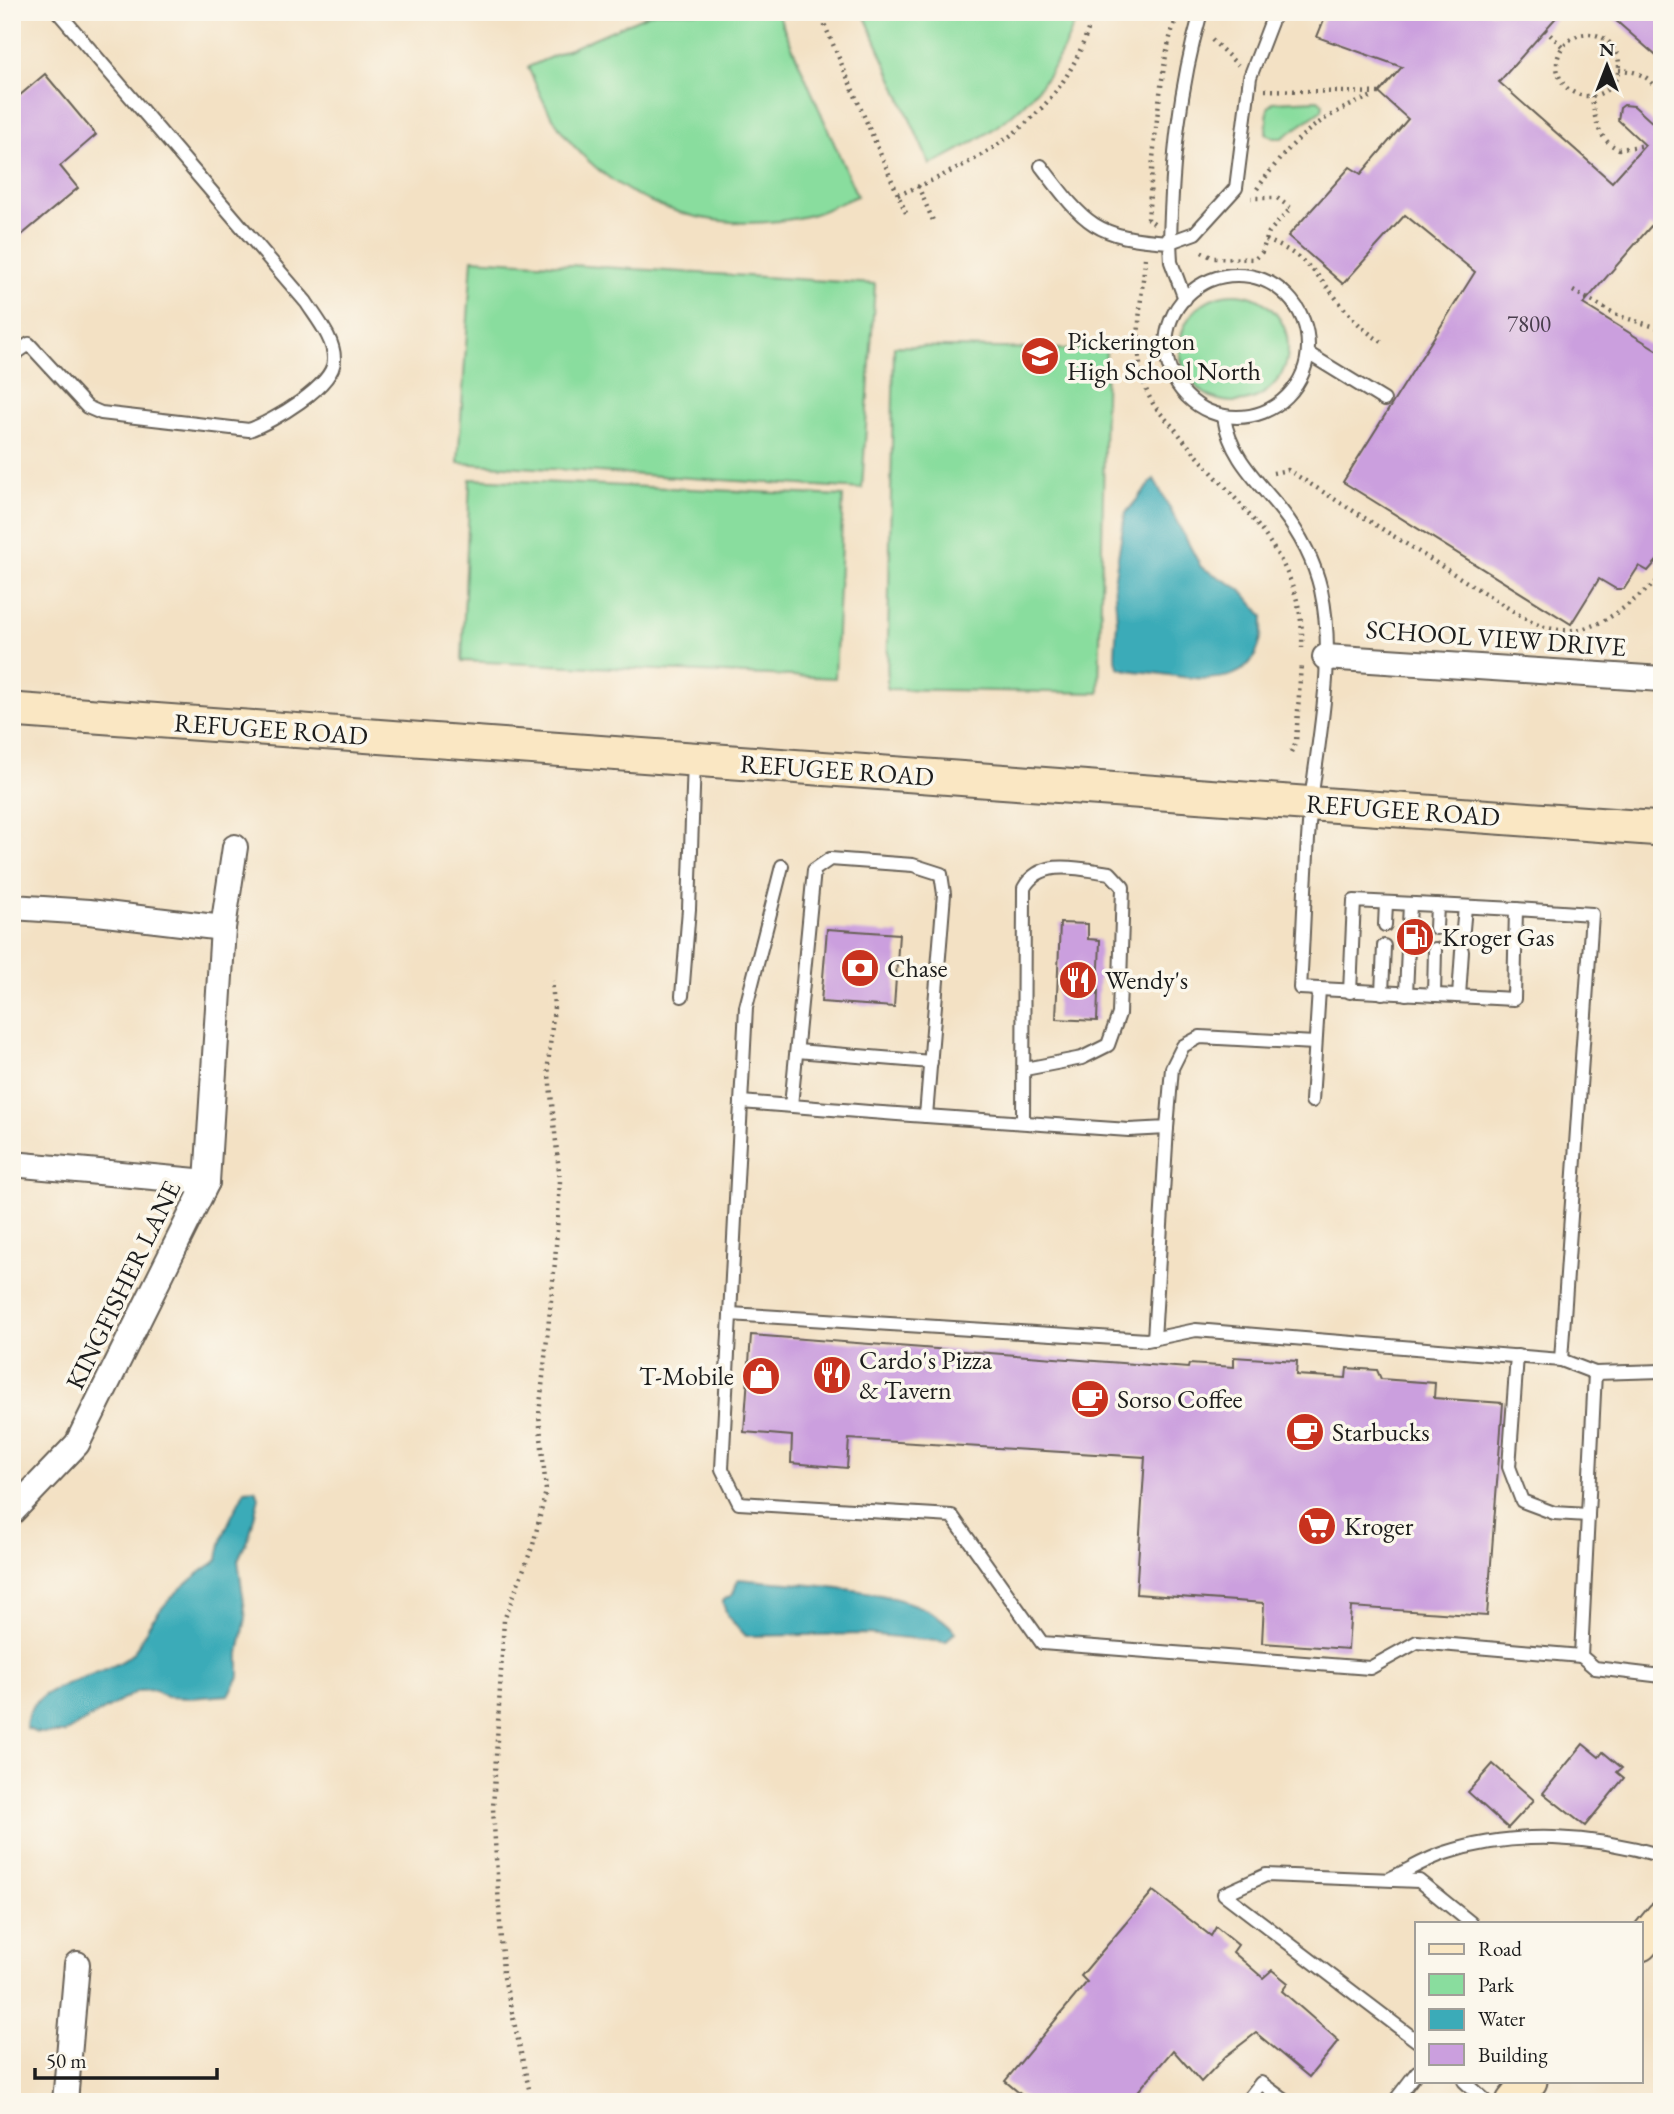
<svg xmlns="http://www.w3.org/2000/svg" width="1674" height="2114" viewBox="0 0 1674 2114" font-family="'EB Garamond',serif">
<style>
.green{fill:#89dd9e;stroke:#527c5d;stroke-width:2}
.water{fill:#3babb8;stroke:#2c646a;stroke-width:2}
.building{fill:#cb9fde}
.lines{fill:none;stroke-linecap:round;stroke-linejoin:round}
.service-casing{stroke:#676157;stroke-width:16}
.minor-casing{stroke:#676157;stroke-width:28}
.secondary-casing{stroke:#676157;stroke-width:37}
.path{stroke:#676157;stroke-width:4.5;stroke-dasharray:2 5;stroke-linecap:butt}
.service{stroke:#fff;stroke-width:12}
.minor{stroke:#fff;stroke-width:24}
.secondary{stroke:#fae7c3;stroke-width:33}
.labels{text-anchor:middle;stroke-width:7;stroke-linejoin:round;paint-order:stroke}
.number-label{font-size:23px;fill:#483d4c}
.poi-label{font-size:26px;fill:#1c1c1c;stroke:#fbf7ec;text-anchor:start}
.street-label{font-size:26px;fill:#1c1c1c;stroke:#fbf7ec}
</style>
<rect width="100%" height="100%" fill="#fbf7ec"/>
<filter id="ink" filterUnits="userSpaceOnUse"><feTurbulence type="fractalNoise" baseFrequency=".0143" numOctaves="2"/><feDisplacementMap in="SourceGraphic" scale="14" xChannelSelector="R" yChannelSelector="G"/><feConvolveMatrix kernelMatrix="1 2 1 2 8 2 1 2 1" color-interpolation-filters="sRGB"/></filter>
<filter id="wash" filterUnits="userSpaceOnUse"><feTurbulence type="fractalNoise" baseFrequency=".00686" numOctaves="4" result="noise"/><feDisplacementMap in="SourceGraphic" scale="28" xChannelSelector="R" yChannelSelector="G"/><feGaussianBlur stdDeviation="1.57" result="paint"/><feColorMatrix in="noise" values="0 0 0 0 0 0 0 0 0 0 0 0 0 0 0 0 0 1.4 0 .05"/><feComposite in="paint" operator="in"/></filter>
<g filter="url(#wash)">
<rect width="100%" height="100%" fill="#f3e1c4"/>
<!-- green -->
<g class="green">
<path d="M654,12H777L857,196C841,202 824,212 807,216C710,239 604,202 551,115C542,100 535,83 528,67Z"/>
<path d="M863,12H1078C1053,93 1003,130 930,165Z"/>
<polygon points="1318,100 1323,104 1322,110 1282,138 1273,138 1266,133 1268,108 1273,102"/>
<polygon points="472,259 875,284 862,489 458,463"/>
<circle cx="1234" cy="348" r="54"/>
<polygon points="894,346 1106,350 1099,693 887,689"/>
<polygon points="470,479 843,496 835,678 462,661"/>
</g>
<!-- water -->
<g class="water">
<path d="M1154,479L1201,567L1240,589L1263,616C1263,686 1217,683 1162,674C1146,671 1133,673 1118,667L1115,655L1117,621L1114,582L1125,514Z"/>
<path d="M255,1489L259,1497L250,1534L238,1560L246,1618L239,1653V1677L229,1695L190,1698L166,1697L155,1690L138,1691L64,1733H38L26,1728C26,1682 98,1680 127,1658C140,1649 144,1630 154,1618C172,1594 193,1576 218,1560C221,1533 233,1514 245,1490Z"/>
<path d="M738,1579C793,1585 921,1585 955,1632L946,1642L867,1634L746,1636L728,1617L722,1601L733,1594Z"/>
</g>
<g id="blocks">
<!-- building -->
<g class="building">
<polygon points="1327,12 1561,12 1499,82 1612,182 1645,145 1618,120 1620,108 1624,105 1634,106 1655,125 1662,124 1662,235 1651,226 1583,304 1662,353 1662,555 1648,571 1639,566 1624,589 1616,589 1599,579 1571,624 1343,482 1475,272 1405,215 1343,284 1288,236 1350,167 1361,174 1408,119 1379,93 1402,67 1317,37"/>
<polygon points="1606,12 1662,12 1662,61"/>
<polygon points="45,74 96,135 60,166 78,188 12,243 12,102"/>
<polygon points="1060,923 1088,924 1088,939 1100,940 1097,1021 1056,1019"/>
<polygon points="827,929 899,934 894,1007 821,1002"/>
<polygon points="751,1335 1188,1368 1189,1364 1234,1367 1234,1357 1297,1361 1296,1375 1346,1378 1347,1368 1377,1370 1381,1379 1435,1383 1434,1398 1503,1403 1487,1616 1351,1607 1348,1649 1262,1643 1264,1603 1136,1594 1145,1457 849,1439 847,1468 791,1463 792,1436 744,1432"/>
<polygon points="1583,1744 1599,1757 1603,1752 1622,1768 1617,1772 1624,1778 1585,1826 1543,1793"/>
<polygon points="1493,1764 1534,1800 1508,1828 1468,1792"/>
<polygon points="1153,1891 1211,1936 1216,1927 1238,1945 1233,1952 1263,1978 1272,1970 1288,1983 1282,1991 1339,2041 1309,2077 1256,2033 1226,2056 1201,2082 1173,2050 1129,2102 1030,2102 1005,2081 1087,1982 1081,1976"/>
</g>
</g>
</g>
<g filter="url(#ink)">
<use href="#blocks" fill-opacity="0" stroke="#676157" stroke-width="2"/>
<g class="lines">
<defs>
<g id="service">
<path d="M1201,12C1179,88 1172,163 1170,242L1195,233L1236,188L1250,77L1275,12"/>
<path d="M1041,166C1085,224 1095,238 1170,242L1171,262L1185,299"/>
<circle cx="1237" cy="346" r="71"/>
<polyline points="1309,354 1384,400"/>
<path d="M12,356L29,344L87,407L101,413L249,430C272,422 334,386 334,360C335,340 317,319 306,302L58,12"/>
<path d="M1224,417C1230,457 1257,480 1281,510C1300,534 1314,560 1321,590C1336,658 1319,734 1311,802C1305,863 1304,926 1300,988L1514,999L1516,909L1592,914L1561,1360"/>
<polyline points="782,866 746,1007 722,1469 739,1503 952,1516 1042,1643 1370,1668 1417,1642 1581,1656"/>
<polyline points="1385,925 1386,903"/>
<polyline points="1409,925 1410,904"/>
<polyline points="1436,928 1437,905"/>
<polyline points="1463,929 1465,907"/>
<polyline points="1350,992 1354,901 1516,909"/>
<polyline points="1382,993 1384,946"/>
<polyline points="1406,994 1408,948"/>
<polyline points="1434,995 1435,949"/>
<polyline points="682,996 689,909 694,760"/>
<polyline points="1459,996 1462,951"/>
<polyline points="797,1051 931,1062"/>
<polyline points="1312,1101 1319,989"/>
<path d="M741,1102C803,1107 865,1112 926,1116L944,894L941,874L913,865L830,859L814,870L791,1106"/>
<polyline points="926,1116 1129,1130 1167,1128 1172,1068 1183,1046 1200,1037 1315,1043"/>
<path d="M1023,1121L1024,888C1041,857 1080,869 1110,873L1123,887L1119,1014L1108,1045L1082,1058L1025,1069"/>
<polyline points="730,1314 1147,1340 1196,1330 1561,1360 1595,1373 1662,1371"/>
<polyline points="1154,1339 1167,1128"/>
<polyline points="1517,1356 1509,1467 1522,1501 1554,1513 1588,1515"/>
<polyline points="1595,1373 1581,1656 1595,1668 1662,1676"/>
<path d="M1391,1878C1409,1870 1426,1859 1445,1853C1514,1830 1593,1835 1662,1856"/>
<polyline points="1417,2041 1224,1894 1266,1875 1419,1881 1471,1923"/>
<polyline points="1464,2081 1487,2102"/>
<polyline points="1246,2102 1261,2083 1287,2102"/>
<polyline points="1394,2102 1417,2072"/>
</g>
<g id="minor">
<polyline points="1325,657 1662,679"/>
<polyline points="12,907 89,912 223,928"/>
<polyline points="12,1164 207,1182"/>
<polyline points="12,1512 77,1444 207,1182 223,928 235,847"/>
<polyline points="65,2102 77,1964"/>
</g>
<g id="secondary">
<polyline points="12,710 1662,829"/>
<polyline points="1641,1944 1662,1918"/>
<polyline points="1513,2102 1530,2081"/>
</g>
</defs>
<!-- service casing -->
<use href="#service" class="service-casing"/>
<!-- minor casing -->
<use href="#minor" class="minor-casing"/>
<!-- secondary casing -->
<use href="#secondary" class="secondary-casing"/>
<!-- path -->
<g class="path">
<polyline points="819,12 906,213"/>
<polyline points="1134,15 1134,12"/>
<polyline points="1545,30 1563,47"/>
<circle cx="1588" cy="65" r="31"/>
<polyline points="1212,40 1238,65"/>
<path d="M1619,70C1641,71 1654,79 1662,100"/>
<polyline points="1265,90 1379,93"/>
<path d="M1592,95C1594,117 1597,140 1619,149L1641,146"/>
<polyline points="918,186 934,223"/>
<path d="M1257,189C1294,137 1316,118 1375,95"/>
<path d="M898,195C988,158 1068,115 1093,12"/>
<path d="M1154,223L1148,219C1151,186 1161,27 1181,14"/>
<path d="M1266,240C1327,262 1331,311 1382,342"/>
<polyline points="1202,252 1213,258 1255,259 1262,252 1269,232 1291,208 1277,198 1251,198"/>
<path d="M1145,258C1142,301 1129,360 1151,400C1157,412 1170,422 1178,433C1231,500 1306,554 1302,648"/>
<polyline points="1573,291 1619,316 1662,329"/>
<path d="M1273,473L1288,470L1529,621C1587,648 1618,611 1662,578"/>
<polyline points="1291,752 1296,742 1301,663"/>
<polyline points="532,2102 503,1973 493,1808 504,1620 533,1545 546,1491 539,1415 555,1262 560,1181 548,1065 554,1007 552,981"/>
</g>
<!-- service -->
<use href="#service" class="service"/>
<!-- minor -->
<use href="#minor" class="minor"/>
<!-- secondary -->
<use href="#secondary" class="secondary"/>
</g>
</g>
<!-- icons -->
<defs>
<symbol id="school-disc" viewBox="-11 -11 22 22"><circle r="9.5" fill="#c8321e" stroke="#fbf7ec"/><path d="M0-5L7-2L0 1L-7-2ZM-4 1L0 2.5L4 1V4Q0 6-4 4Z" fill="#fff"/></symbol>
<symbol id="fuel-disc" viewBox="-11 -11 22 22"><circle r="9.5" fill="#c8321e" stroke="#fbf7ec"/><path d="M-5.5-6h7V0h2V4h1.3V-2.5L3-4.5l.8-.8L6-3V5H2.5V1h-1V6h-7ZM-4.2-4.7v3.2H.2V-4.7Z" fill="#fff"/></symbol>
<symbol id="bank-disc" viewBox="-11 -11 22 22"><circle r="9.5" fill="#c8321e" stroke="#fbf7ec"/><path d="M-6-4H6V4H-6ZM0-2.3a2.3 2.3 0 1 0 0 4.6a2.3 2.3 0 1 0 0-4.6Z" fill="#fff"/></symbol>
<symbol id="restaurant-disc" viewBox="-11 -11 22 22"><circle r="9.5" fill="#c8321e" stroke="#fbf7ec"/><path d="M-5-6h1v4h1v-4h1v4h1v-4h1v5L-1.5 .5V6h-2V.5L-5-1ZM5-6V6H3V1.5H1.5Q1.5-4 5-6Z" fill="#fff"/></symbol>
<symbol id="shop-disc" viewBox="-11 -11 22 22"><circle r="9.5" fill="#c8321e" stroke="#fbf7ec"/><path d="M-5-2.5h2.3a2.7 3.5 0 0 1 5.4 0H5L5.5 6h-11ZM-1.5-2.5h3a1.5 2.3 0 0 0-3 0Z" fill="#fff"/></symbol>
<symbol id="cafe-disc" viewBox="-11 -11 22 22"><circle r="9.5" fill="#c8321e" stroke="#fbf7ec"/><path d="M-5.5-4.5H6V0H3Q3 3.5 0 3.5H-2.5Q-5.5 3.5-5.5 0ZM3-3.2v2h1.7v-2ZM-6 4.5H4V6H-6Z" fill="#fff"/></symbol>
<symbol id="supermarket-disc" viewBox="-11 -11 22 22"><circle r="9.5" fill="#c8321e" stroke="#fbf7ec"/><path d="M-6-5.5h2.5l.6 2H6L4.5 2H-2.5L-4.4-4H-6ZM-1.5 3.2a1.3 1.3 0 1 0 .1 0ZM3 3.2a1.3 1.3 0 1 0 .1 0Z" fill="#fff"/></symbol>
</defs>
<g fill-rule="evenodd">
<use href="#school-disc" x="1018" y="334" width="44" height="44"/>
<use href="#fuel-disc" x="1393" y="915" width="44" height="44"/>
<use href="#bank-disc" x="838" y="946" width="44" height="44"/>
<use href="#restaurant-disc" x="1056" y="958" width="44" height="44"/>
<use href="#restaurant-disc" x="810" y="1353" width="44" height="44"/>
<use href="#shop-disc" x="739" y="1354" width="44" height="44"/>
<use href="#cafe-disc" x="1068" y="1377" width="44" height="44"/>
<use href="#cafe-disc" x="1283" y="1410" width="44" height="44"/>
<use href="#supermarket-disc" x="1295" y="1504" width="44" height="44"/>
</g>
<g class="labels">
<!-- number labels -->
<g class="number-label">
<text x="1529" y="332">7800</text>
</g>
<!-- poi labels -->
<g class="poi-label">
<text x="1067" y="350">Pickerington<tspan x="1067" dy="30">High School North</tspan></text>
<text x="1442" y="946">Kroger Gas</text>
<text x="887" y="977">Chase</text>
<text x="1105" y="989">Wendy's</text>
<text x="859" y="1369">Cardo's Pizza<tspan x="859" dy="30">&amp; Tavern</tspan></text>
<text x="734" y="1385" text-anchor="end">T-Mobile</text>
<text x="1117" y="1408">Sorso Coffee</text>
<text x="1332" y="1441">Starbucks</text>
<text x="1344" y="1535">Kroger</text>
</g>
<!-- street labels -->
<g class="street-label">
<text transform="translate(1496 638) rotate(4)" y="9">SCHOOL VIEW DRIVE</text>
<text transform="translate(271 729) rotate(4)" y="9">REFUGEE ROAD</text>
<text transform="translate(837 770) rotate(4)" y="9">REFUGEE ROAD</text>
<text transform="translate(1403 810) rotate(4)" y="9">REFUGEE ROAD</text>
<text transform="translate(123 1285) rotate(-64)" y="9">KINGFISHER LANE</text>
</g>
</g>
<!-- margin -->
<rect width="1674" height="2114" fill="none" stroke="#fbf7ec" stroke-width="42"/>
<!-- legend -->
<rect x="1415" y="1922" width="228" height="161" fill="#fbf7ec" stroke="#a29f99" stroke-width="2"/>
<rect x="1429" y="1944" width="35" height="10" fill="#fae7c3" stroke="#a29f99" stroke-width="2"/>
<text x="1478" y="1956" font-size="21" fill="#1c1c1c">Road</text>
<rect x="1429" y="1974" width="35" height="21" fill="#89dd9e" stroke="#a29f99" stroke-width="2"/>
<text x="1478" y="1992" font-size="21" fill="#1c1c1c">Park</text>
<rect x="1429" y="2009" width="35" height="21" fill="#3babb8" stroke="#a29f99" stroke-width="2"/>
<text x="1478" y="2026" font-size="21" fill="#1c1c1c">Water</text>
<rect x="1429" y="2044" width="35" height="21" fill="#cb9fde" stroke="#a29f99" stroke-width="2"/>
<text x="1478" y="2062" font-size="21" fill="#1c1c1c">Building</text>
<!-- north arrow -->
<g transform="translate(1607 66)" stroke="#fbf7ec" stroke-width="5" paint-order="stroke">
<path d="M0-5L12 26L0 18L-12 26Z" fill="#1c1c1c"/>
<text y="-10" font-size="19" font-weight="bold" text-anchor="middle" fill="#1c1c1c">N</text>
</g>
<!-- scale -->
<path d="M35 2068v10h182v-10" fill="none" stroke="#1c1c1c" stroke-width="3.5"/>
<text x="46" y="2068" font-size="21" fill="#1c1c1c" stroke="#fbf7ec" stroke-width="5" paint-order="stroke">50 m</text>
</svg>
